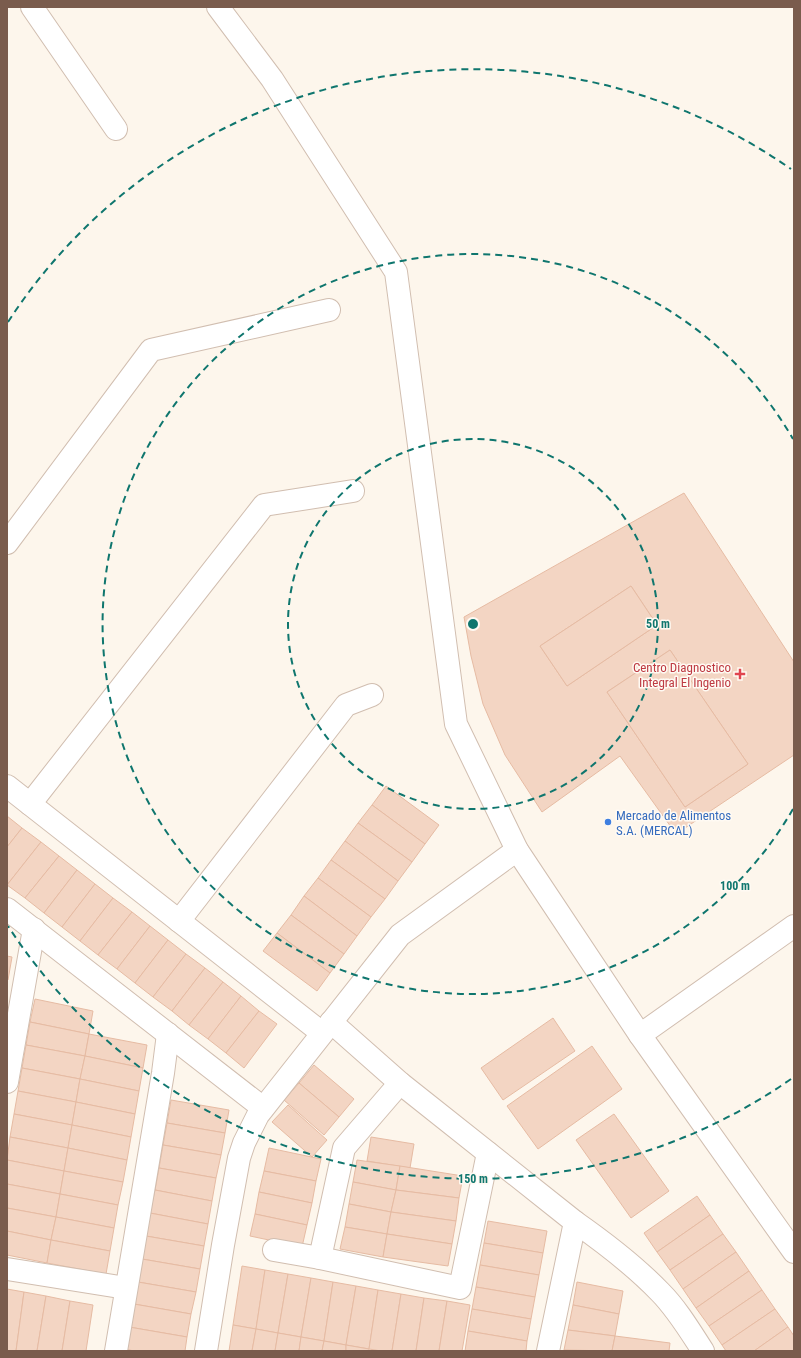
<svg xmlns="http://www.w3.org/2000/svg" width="801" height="1358" viewBox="0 0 801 1358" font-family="'Roboto Condensed',sans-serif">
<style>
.building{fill:#f3d5c3;stroke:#e6bba3;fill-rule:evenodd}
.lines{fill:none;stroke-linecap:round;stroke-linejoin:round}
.minor-casing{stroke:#d1beb0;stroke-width:24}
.minor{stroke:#fff;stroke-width:22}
.ring{fill:none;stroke:#0f766e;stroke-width:2;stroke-dasharray:7 5}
.health-dot{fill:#e0444e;stroke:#fffaf3;stroke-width:1.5}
.shop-dot{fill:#3f7fe0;stroke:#fffaf3;stroke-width:1.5}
.labels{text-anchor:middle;stroke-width:3;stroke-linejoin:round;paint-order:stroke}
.health-label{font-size:13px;fill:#be3a42;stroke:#fffaf3;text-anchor:end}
.shop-label{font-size:13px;fill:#366cbe;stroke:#fffaf3;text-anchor:start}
.centre{fill:#0f766e;stroke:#fffaf3;stroke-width:2}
.ring-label{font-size:12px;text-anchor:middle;font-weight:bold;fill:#0f766e;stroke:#fffaf3;stroke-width:3;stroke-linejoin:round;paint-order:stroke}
</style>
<rect width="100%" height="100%" fill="#fdf6ec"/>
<!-- building -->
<g class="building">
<path d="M684,493L794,662V755L676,834L620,756L542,812L505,755L483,704L471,656L464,617ZM631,586L657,625L567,686L540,646ZM670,650L748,764L685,807L607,692Z"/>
<polygon points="631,586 657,625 567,686 540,646"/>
<polygon points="670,650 748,764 685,807 607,692"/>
<polygon points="386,786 439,825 425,844 372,805"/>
<polygon points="372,805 425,844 412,862 358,823"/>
<polygon points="7,816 22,828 7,847"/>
<polygon points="358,823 412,862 398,881 345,841"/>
<polygon points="22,828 41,842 7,885 7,847"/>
<polygon points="345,841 398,881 385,899 331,860"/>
<polygon points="41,842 59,856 25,898 7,885"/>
<polygon points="59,856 77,870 44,913 25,898"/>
<polygon points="331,860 385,899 371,917 318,878"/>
<polygon points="77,870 95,884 62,927 44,913"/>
<polygon points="318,878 371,917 357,936 304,896"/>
<polygon points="95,884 113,898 80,941 62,927"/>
<polygon points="304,896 357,936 344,954 291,915"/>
<polygon points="113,898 132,912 98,955 80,941"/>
<polygon points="132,912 150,926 117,969 98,955"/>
<polygon points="291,915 344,954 330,973 277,933"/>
<polygon points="150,926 168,940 135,983 117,969"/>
<polygon points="277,933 330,973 317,991 263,951"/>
<polygon points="168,940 186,954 153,997 135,983"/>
<polygon points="186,954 205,968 172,1011 153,997"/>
<polygon points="7,956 12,957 8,980 7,979"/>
<polygon points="205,968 223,982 189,1025 172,1011"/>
<polygon points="223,982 241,996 208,1039 189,1025"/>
<polygon points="241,996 259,1011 226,1053 208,1039"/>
<polygon points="35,999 93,1011 89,1034 30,1022"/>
<polygon points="259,1011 277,1024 244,1068 226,1053"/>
<polygon points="553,1018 575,1051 503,1100 481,1068"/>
<polygon points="30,1022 89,1034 85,1056 26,1045"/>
<polygon points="89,1034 147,1045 143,1068 85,1056"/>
<polygon points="26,1045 85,1056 80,1079 22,1068"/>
<polygon points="592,1046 622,1089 538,1149 507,1106"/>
<polygon points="85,1056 143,1068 139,1091 80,1079"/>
<polygon points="314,1065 354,1099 339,1117 299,1083"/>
<polygon points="22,1068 80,1079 76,1102 18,1091"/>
<polygon points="80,1079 139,1091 135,1114 76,1102"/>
<polygon points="299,1083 339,1117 324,1135 284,1100"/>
<polygon points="18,1091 76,1102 72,1125 14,1114"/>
<polygon points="171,1100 229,1110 225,1133 167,1123"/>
<polygon points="76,1102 135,1114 131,1137 72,1125"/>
<polygon points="288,1105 327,1140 312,1157 272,1122"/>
<polygon points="14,1114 72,1125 68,1148 10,1137"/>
<polygon points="614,1114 669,1191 631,1218 576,1140"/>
<polygon points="167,1123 225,1133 221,1155 163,1145"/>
<polygon points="72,1125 131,1137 127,1160 68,1148"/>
<polygon points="10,1137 68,1148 64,1171 7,1160"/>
<polygon points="371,1137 414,1144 410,1168 367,1161"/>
<polygon points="163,1145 221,1155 216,1178 159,1168"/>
<polygon points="68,1148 127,1160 123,1182 64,1171"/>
<polygon points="269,1148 321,1159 316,1181 264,1171"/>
<polygon points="7,1160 64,1171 60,1194 7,1184"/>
<polygon points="357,1160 400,1166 396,1190 353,1182"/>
<polygon points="400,1166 463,1176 459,1198 396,1190"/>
<polygon points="159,1168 216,1178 212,1201 155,1190"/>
<polygon points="64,1171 123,1182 118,1205 60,1194"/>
<polygon points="264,1171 316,1181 312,1203 259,1192"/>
<polygon points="353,1182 396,1190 391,1212 349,1204"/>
<polygon points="7,1184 60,1194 56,1217 7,1208"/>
<polygon points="155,1190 212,1201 208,1224 150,1213"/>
<polygon points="396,1190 459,1198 456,1221 391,1212"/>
<polygon points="259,1192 312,1203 307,1225 255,1214"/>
<polygon points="60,1194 118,1205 114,1228 56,1217"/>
<polygon points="697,1196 710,1215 657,1252 644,1233"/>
<polygon points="349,1204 391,1212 387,1234 345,1227"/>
<polygon points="7,1208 56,1217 51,1240 7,1231"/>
<polygon points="391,1212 456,1221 452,1244 387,1234"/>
<polygon points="150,1213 208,1224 204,1246 146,1236"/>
<polygon points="255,1214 307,1225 302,1247 250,1236"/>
<polygon points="710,1215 723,1234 670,1270 657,1252"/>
<polygon points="56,1217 114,1228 110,1251 51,1240"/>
<polygon points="488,1221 547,1231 543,1253 484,1243"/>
<polygon points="345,1227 387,1234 383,1257 340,1249"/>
<polygon points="7,1231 51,1240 47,1263 7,1255"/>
<polygon points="387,1234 452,1244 448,1266 383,1257"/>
<polygon points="723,1234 736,1252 683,1289 670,1270"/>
<polygon points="146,1236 204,1246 200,1269 142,1259"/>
<polygon points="51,1240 110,1251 106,1274 47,1263"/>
<polygon points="484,1243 543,1253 539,1275 480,1265"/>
<polygon points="736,1252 749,1271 696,1308 683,1289"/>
<polygon points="142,1259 200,1269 196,1292 138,1282"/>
<polygon points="480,1265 539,1275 535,1297 476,1287"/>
<polygon points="242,1266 265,1270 256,1329 233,1325"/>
<polygon points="265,1270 288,1274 278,1333 256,1329"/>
<polygon points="749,1271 762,1290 709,1326 696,1308"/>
<polygon points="288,1274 311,1278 301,1337 278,1333"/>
<polygon points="311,1278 333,1282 324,1341 301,1337"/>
<polygon points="138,1282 196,1292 191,1314 134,1304"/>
<polygon points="333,1282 356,1286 346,1345 324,1341"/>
<polygon points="577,1282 623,1291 619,1314 573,1305"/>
<polygon points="356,1286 378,1290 369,1349 346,1345"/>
<polygon points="476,1287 535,1297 531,1319 472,1309"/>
<polygon points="7,1289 24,1292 16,1351 7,1351"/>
<polygon points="378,1290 401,1294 392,1351 381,1351 369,1349"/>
<polygon points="762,1290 775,1309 722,1345 709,1326"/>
<polygon points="24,1292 46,1296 37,1351 16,1351"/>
<polygon points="401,1294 424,1298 416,1351 392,1351"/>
<polygon points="46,1296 70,1301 62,1351 37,1351"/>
<polygon points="424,1298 447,1301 439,1351 416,1351"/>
<polygon points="70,1301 93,1305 86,1351 62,1351"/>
<polygon points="447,1301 470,1305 462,1351 439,1351"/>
<polygon points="134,1304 191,1314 187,1337 129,1327"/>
<polygon points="573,1305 619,1314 615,1336 568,1330"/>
<polygon points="472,1309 531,1319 527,1341 468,1331"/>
<polygon points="775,1309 788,1327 754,1351 726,1351 722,1345"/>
<polygon points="233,1325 256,1329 252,1351 229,1351"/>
<polygon points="129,1327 187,1337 185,1351 134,1351 125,1349"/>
<polygon points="788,1327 794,1336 794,1351 754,1351"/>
<polygon points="256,1329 278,1333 275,1351 252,1351"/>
<polygon points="568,1330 615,1336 612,1351 564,1350"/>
<polygon points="468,1331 527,1341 526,1351 465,1351"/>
<polygon points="278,1333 301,1337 299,1351 275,1351"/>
<polygon points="615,1336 670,1343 669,1351 612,1351"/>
<polygon points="301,1337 324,1341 322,1351 299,1351"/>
<polygon points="324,1341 346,1345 346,1351 322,1351"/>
<polygon points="346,1345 369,1349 369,1351 346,1351"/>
</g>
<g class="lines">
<defs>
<g id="minor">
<polyline points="32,7 116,129"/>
<polyline points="218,7 272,79 396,272 456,724 517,850 640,1035 794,1252"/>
<polyline points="7,543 151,350 329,310"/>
<polyline points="7,786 322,1033"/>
<polyline points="30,804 264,505 353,491"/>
<polyline points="7,909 263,1108"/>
<polyline points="179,921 346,705 372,695"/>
<polyline points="331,1022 400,1083 575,1222 548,1351"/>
<polyline points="640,1035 794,926"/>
<polyline points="7,1082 34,929"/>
<path d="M575,1222C605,1243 634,1265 660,1292C677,1309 690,1331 703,1351"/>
<polyline points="274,1250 320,1258 460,1288 488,1153"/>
<polyline points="320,1258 344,1148 400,1083"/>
<polyline points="7,1269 126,1288"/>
<polyline points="116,1351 163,1073 168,1034"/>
<polyline points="206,1351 223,1245 239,1158 244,1143 258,1115 400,935 517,850"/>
</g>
</defs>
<!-- minor casing -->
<use href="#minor" class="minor-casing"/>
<!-- minor -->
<use href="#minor" class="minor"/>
</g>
<!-- distance rings -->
<g class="ring">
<circle cx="473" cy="624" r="185"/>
<path d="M793 809A370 370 0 1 1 793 439"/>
<path d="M791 1079A555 555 0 0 1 8 926M8 322A555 555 0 0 1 791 169"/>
</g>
<!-- markers -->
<path class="health-dot" d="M738 668h4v4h4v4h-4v4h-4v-4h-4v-4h4z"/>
<circle class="shop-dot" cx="608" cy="822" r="4"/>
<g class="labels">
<!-- health labels -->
<g class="health-label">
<text x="731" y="672">Centro Diagnostico<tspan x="731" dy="15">Integral El Ingenio</tspan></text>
</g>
<!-- shop labels -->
<g class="shop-label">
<text x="616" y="820">Mercado de Alimentos<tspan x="616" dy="15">S.A. (MERCAL)</tspan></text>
</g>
</g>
<circle cx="473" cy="624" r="6" class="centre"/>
<g class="ring-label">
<text x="658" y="628">50 m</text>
<text x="735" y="890">100 m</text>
<text x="473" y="1183">150 m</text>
</g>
<!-- border -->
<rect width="801" height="1358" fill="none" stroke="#7a5c4d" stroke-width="16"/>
</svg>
